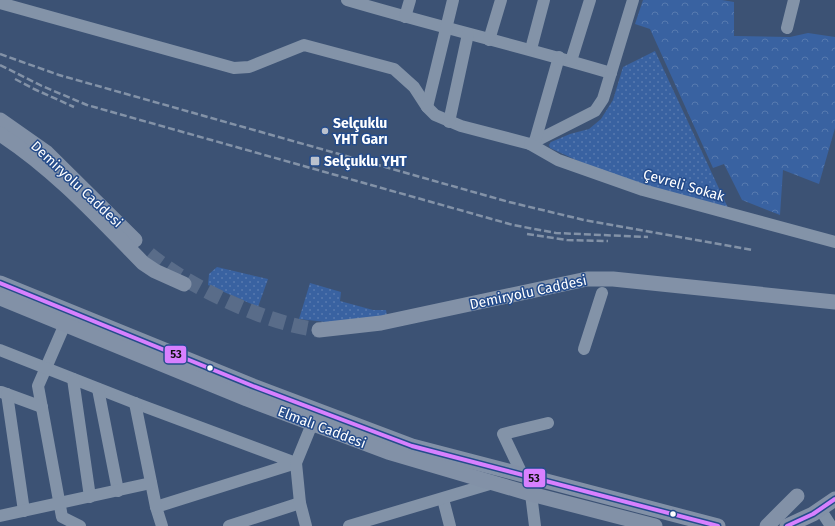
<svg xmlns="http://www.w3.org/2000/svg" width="835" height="526" viewBox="0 0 835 526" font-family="'Fira Sans',sans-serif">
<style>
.grass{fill:url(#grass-dots)}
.forest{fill:url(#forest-crowns)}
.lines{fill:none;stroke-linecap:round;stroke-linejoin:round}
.major-tunnel{stroke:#596c89;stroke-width:15;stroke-dasharray:15 8;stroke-linecap:butt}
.minor{stroke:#8393a8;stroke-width:12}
.major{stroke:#8291a7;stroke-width:15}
.rail{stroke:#8392a7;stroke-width:2.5;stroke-dasharray:7 3;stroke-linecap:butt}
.bus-1-casing{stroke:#254c8b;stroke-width:7}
.bus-1{stroke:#d880ff;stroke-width:4}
.poi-dot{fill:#bbc2ce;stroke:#254c8b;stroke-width:1.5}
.bus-dot{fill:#fff;stroke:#254c8b;stroke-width:1.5}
.labels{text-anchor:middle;stroke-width:3;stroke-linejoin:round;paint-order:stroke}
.poi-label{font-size:14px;font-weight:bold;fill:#fff;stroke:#254c8b;text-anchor:start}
.street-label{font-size:14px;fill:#fff;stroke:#254c8b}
.line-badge{stroke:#254c8b;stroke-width:1.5}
.pale-badge-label{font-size:11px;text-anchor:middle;font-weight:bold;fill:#111}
</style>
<defs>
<pattern id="grass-dots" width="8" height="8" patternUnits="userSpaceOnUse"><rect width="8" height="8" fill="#3962a1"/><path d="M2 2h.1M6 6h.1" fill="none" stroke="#577aaf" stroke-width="1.8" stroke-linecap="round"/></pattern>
<pattern id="forest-crowns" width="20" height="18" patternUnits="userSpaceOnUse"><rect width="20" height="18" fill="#3962a1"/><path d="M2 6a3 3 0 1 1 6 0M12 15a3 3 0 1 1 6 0" fill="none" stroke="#577aaf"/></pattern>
</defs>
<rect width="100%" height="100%" fill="#3c5274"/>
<!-- grass -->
<g class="grass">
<polygon points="655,51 729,210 613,177 550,148 549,145 551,142 570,134 589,129 601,119 613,100 623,67"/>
<polygon points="217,267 268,279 258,307 208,285 209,274"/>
<polygon points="310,283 341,292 340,301 373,310 386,310 387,316 335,323 299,319"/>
</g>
<!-- forest -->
<polygon class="forest" points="643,0 722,0 734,2 734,36 790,37 808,33 835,37 835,128 819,184 783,170 780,215 742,200 724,164 713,168 650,29 635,24"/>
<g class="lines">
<!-- major-tunnel -->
<path class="major-tunnel" d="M149,254C189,287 267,324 319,330"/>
<!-- minor -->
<g class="minor">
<path d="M347,0C435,26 524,47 611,73"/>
<polyline points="0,3 234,68 249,67 304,45 394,69 414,87 427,107 435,115 461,126 530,144 595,111 603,99 633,0"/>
<polyline points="405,17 410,0"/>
<polyline points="787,28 794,0"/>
<polyline points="489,40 501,0"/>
<polyline points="531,49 544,0"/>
<polyline points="571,61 590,0"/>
<polyline points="427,107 453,0"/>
<polyline points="449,122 468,34"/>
<polyline points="535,141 559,57"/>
<polyline points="530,144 558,160 643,190 835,242"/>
<polyline points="65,324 38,386 62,517 80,526"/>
<polyline points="584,349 602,293"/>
<polyline points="0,350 135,403 296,463 156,507 162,526"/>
<polyline points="73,379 90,497"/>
<polyline points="98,389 118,491"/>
<polyline points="1,392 42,407"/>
<polyline points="7,394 24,511"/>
<polyline points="135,403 156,507"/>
<polyline points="523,476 503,434 548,423"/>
<polyline points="531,494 535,526"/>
<polyline points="443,499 450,526"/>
<polyline points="820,509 831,526"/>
<polyline points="0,516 151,483"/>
<polyline points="229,526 300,503"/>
<polyline points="306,526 300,503 296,463 312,424"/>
<polyline points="349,526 493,483"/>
</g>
<!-- major -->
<g class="major">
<polyline points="0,120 47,153 135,240"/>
<path d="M0,134C54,169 98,217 143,263L155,271L184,284"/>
<polyline points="0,283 253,386 412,446 718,526"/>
<polyline points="0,298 247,399 388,452 531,494 655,526"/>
<polyline points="319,330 381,323 587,279 613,279 835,302"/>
<polyline points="767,526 797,496"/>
<polyline points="787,526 813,514 835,499"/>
</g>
<!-- rail -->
<g class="rail">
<polyline points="0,54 59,75 509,202 584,220 753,250"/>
<polyline points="0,65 42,86 87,105 513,225 556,233 648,237"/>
<polyline points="15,79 34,89 74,107"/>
<polyline points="527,234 567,240 608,241"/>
</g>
<defs>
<g id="bus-1">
<polyline points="0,283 253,386 412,446 718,526"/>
<polyline points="787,526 813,514 835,499"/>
</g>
</defs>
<!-- bus-1 casing -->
<use href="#bus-1" class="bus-1-casing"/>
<!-- bus-1 -->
<use href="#bus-1" class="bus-1"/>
</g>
<!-- markers -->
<g class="poi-dot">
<circle cx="325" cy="131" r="4"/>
<rect x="310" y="156" width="10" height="10" rx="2"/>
</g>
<g class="bus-dot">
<circle cx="210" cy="368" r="3.5"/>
<circle cx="673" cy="514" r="3.5"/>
</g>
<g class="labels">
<!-- poi labels -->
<g class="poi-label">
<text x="333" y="128">Selçuklu<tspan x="333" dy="16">YHT Garı</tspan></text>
<text x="324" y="166">Selçuklu YHT</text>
</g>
<!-- street labels -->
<g class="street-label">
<text transform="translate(77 184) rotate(43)" y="5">Demiryolu Caddesi</text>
<text transform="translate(684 185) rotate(16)" y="5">Çevreli Sokak</text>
<text transform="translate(528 292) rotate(-12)" y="5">Demiryolu Caddesi</text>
<text transform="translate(322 427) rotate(21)" y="5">Elmalı Caddesi</text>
</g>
</g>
<g class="line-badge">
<rect x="164" y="345" width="23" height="19" rx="4" fill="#d880ff"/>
<rect x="523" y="468" width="23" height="20" rx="4" fill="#d880ff"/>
</g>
<g class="pale-badge-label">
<text x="176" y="358">53</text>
<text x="534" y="482">53</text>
</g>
</svg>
